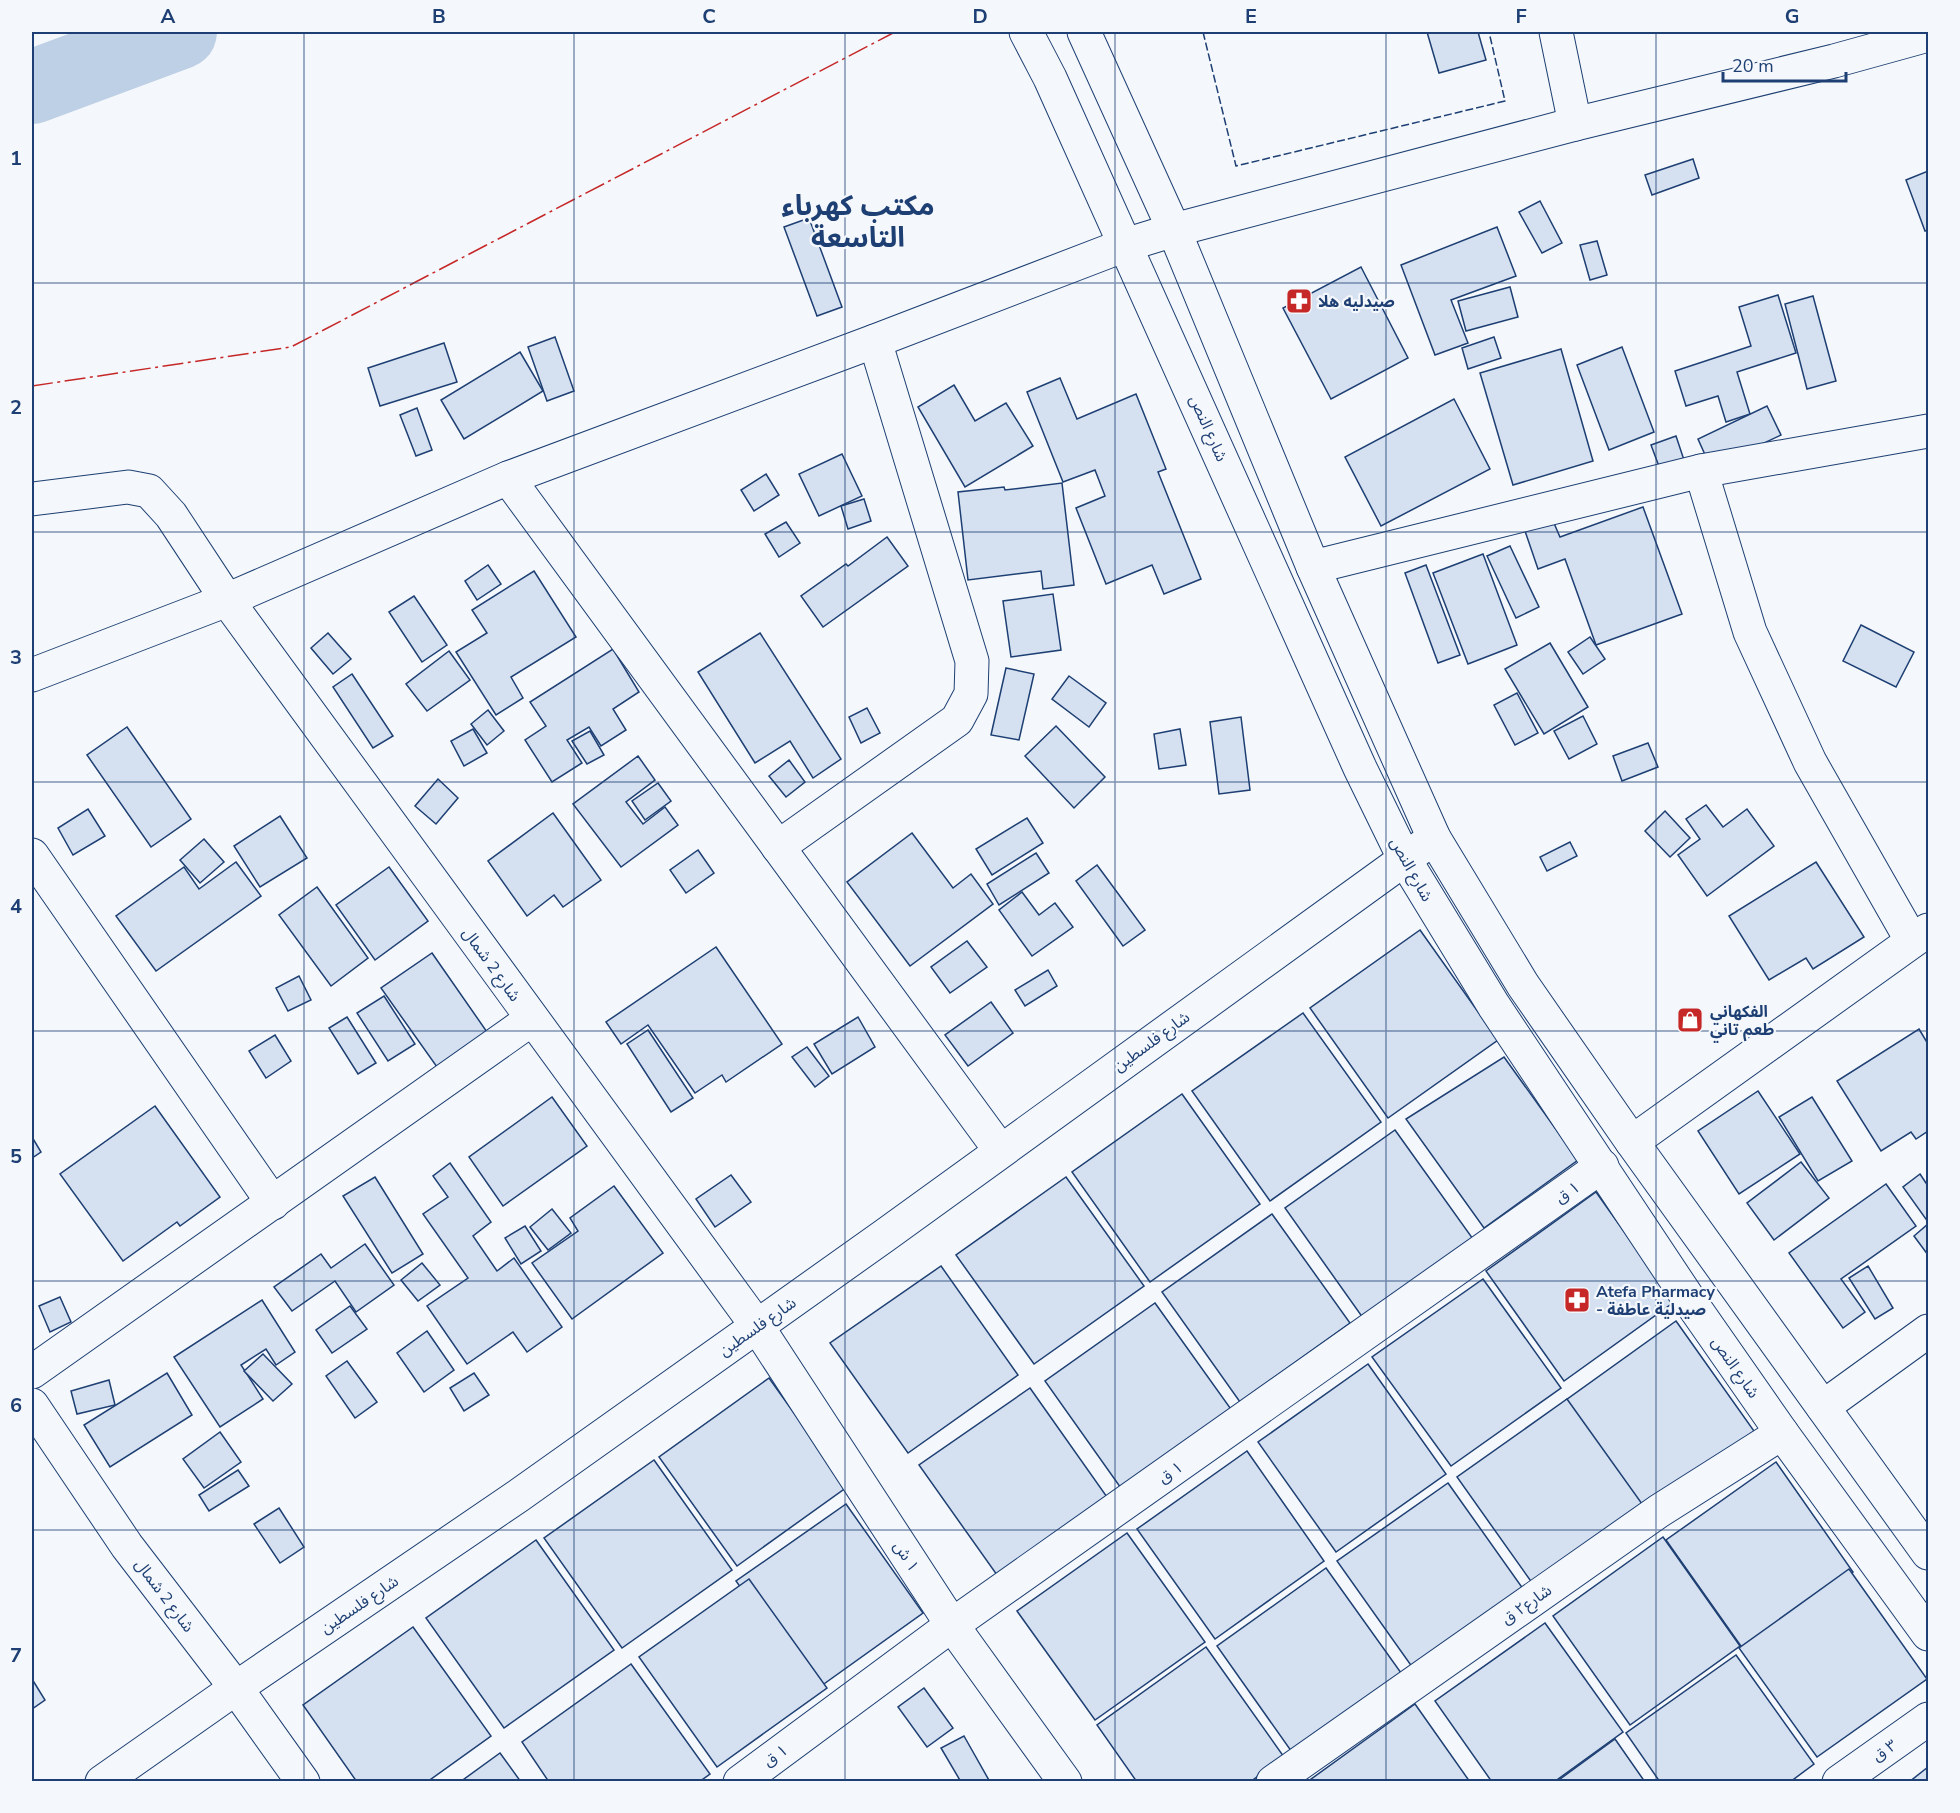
<svg xmlns="http://www.w3.org/2000/svg" width="1960" height="1813" viewBox="0 0 1960 1813" font-family="'Nunito Sans','Noto Sans Arabic',sans-serif">
<style>
.lines{fill:none;stroke-linecap:round;stroke-linejoin:round}
.river{stroke:#bed0e5;stroke-width:74}
.building{fill:#d5e0f0;stroke:#1d3f73;stroke-width:1.5}
.minor-casing{stroke:#1d3f73;stroke-width:35}
.major-casing{stroke:#1d3f73;stroke-width:35}
.minor{stroke:#f4f7fb;stroke-width:33}
.major{stroke:#f4f7fb;stroke-width:33}
.fence{stroke:#1d3f73;stroke-width:1.5;stroke-dasharray:8 3;stroke-linecap:butt}
.power{stroke:#c62828;stroke-width:1.5;stroke-dasharray:21 4.5 3 4.5;stroke-linecap:butt}
.grid{fill:none;stroke:#1d3f73;stroke-width:1.5;stroke-opacity:0.55}
.labels{text-anchor:middle;stroke-width:4.5;stroke-linejoin:round;paint-order:stroke}
.poi-label{font-size:16px;font-weight:bold;fill:#1d3f73;stroke:#f4f7fb;text-anchor:start}
.street-label{font-size:16px;fill:#1d3f73;stroke:#f4f7fb}
.town-label{font-size:28px;font-weight:bold;fill:#1d3f73;stroke:#f4f7fb}
.neatline{fill:none;stroke:#1d3f73;stroke-width:2}
.grid-label{font-size:20px;text-anchor:middle;font-weight:bold;fill:#1d3f73}
</style>
<rect width="100%" height="100%" fill="#f4f7fb"/>
<g class="lines">
<!-- river -->
<polyline class="river" points="32,87 180,32"/>
</g>
<!-- building -->
<g class="building">
<polygon points="1427,32 1478,32 1486,60 1439,73"/>
<polygon points="1693,159 1699,178 1652,195 1645,175"/>
<polygon points="1928,171 1928,230 1925,231 1906,180"/>
<polygon points="1540,201 1562,243 1542,253 1519,212"/>
<polygon points="809,218 842,307 817,316 784,227"/>
<polygon points="1497,227 1516,276 1451,300 1468,343 1435,355 1401,265"/>
<polygon points="1597,241 1607,275 1590,280 1580,245"/>
<polygon points="1361,267 1408,358 1331,399 1283,308"/>
<polygon points="1510,287 1518,317 1466,331 1458,301"/>
<polygon points="1778,295 1796,353 1737,372 1750,414 1726,422 1718,396 1686,406 1675,371 1751,346 1739,307"/>
<polygon points="1813,296 1836,381 1807,389 1785,304"/>
<polygon points="555,337 574,391 547,401 528,347"/>
<polygon points="1494,337 1501,358 1468,369 1462,348"/>
<polygon points="444,343 457,382 380,406 368,368"/>
<polygon points="1622,347 1654,432 1609,450 1577,365"/>
<polygon points="1561,349 1593,461 1513,485 1480,373"/>
<polygon points="520,352 543,391 464,439 441,400"/>
<polygon points="1060,378 1077,419 1136,394 1166,469 1158,472 1201,579 1164,594 1152,565 1106,584 1076,508 1105,496 1095,470 1063,482 1027,392"/>
<polygon points="954,385 975,421 1006,403 1033,446 965,487 918,407"/>
<polygon points="1454,399 1490,469 1381,526 1345,457"/>
<polygon points="1767,406 1781,435 1711,468 1698,439"/>
<polygon points="417,408 432,450 416,456 400,415"/>
<polygon points="1676,436 1684,460 1660,469 1651,445"/>
<polygon points="842,454 862,496 819,516 799,474"/>
<polygon points="766,474 779,495 754,511 741,490"/>
<polygon points="1062,483 1074,585 1043,589 1041,571 968,580 958,492 1004,487 1005,490"/>
<polygon points="864,499 871,521 848,529 841,506"/>
<polygon points="1643,507 1682,614 1596,645 1565,559 1538,569 1525,531 1553,521 1560,537"/>
<polygon points="786,522 800,543 779,557 765,534"/>
<polygon points="887,537 908,566 823,627 801,596 846,564 848,566"/>
<polygon points="1510,546 1539,607 1516,618 1487,556"/>
<polygon points="1483,554 1517,645 1468,664 1433,573"/>
<polygon points="488,565 501,584 477,600 465,581"/>
<polygon points="1426,565 1460,655 1438,663 1405,573"/>
<polygon points="534,571 576,637 511,677 523,698 496,715 456,652 487,633 472,610"/>
<polygon points="1053,594 1061,650 1011,657 1003,601"/>
<polygon points="414,596 447,645 422,662 389,612"/>
<polygon points="1861,625 1914,652 1896,687 1843,661"/>
<polygon points="328,633 351,659 333,674 311,648"/>
<polygon points="760,633 841,759 813,778 790,741 755,763 698,672"/>
<polygon points="1590,637 1605,659 1583,674 1568,652"/>
<polygon points="1550,643 1588,707 1544,734 1505,669"/>
<polygon points="613,649 639,692 613,709 626,730 601,746 589,727 567,740 582,763 552,782 525,740 546,726 530,702"/>
<polygon points="449,651 470,680 427,711 406,684"/>
<polygon points="1006,668 1034,674 1019,740 991,735"/>
<polygon points="352,674 393,736 373,748 333,687"/>
<polygon points="1069,676 1106,703 1089,727 1052,699"/>
<polygon points="1517,693 1538,733 1515,745 1494,705"/>
<polygon points="867,708 880,733 861,743 849,717"/>
<polygon points="488,710 504,731 487,745 471,724"/>
<polygon points="1583,716 1597,744 1569,759 1554,731"/>
<polygon points="1241,717 1250,790 1219,794 1210,722"/>
<polygon points="1056,726 1105,777 1074,808 1025,756"/>
<polygon points="127,727 191,819 151,847 87,755"/>
<polygon points="473,729 487,753 464,766 451,741"/>
<polygon points="1180,729 1186,765 1159,769 1154,734"/>
<polygon points="590,731 604,755 587,764 572,741"/>
<polygon points="1648,743 1658,767 1622,781 1613,756"/>
<polygon points="638,756 655,780 626,802 643,824 665,807 678,825 621,867 573,804"/>
<polygon points="789,760 805,782 786,797 769,776"/>
<polygon points="438,779 458,798 436,824 415,806"/>
<polygon points="658,783 671,801 645,820 632,801"/>
<polygon points="1706,805 1723,827 1747,809 1774,846 1707,896 1678,855 1700,839 1686,819"/>
<polygon points="88,809 105,836 73,855 58,828"/>
<polygon points="1665,811 1690,838 1670,857 1645,831"/>
<polygon points="553,813 601,880 563,907 554,895 527,916 488,861"/>
<polygon points="280,816 307,858 260,887 234,846"/>
<polygon points="1027,818 1043,843 992,875 976,849"/>
<polygon points="912,833 953,888 971,874 993,904 910,966 847,882"/>
<polygon points="204,839 224,862 200,883 180,860"/>
<polygon points="1570,842 1577,856 1547,871 1540,857"/>
<polygon points="698,850 714,873 686,893 670,870"/>
<polygon points="1036,853 1049,873 999,905 987,884"/>
<polygon points="236,862 261,896 156,971 116,916 184,867 199,889"/>
<polygon points="1816,862 1864,937 1813,969 1806,958 1769,980 1729,916"/>
<polygon points="1097,865 1145,930 1123,946 1076,881"/>
<polygon points="389,867 428,921 375,960 336,905"/>
<polygon points="317,887 368,958 331,986 279,915"/>
<polygon points="1022,892 1039,915 1055,903 1073,927 1032,956 999,910"/>
<polygon points="1420,930 1498,1040 1388,1118 1310,1008"/>
<polygon points="967,941 987,967 950,993 931,967"/>
<polygon points="716,947 782,1044 726,1082 722,1075 695,1093 648,1025 621,1044 606,1022"/>
<polygon points="432,953 487,1032 437,1067 381,988"/>
<polygon points="1048,970 1057,986 1025,1006 1015,990"/>
<polygon points="299,976 311,1000 288,1011 276,988"/>
<polygon points="384,996 415,1044 388,1061 357,1013"/>
<polygon points="991,1002 1013,1033 968,1066 945,1035"/>
<polygon points="1303,1013 1381,1122 1270,1201 1192,1091"/>
<polygon points="347,1017 376,1063 358,1074 329,1028"/>
<polygon points="858,1017 875,1047 832,1074 814,1044"/>
<polygon points="1919,1029 1928,1044 1928,1131 1916,1139 1911,1132 1881,1151 1837,1081"/>
<polygon points="648,1030 693,1098 671,1112 627,1044"/>
<polygon points="275,1035 291,1061 266,1078 249,1051"/>
<polygon points="807,1047 829,1076 815,1087 792,1057"/>
<polygon points="1504,1057 1578,1160 1484,1228 1406,1119"/>
<polygon points="1758,1091 1800,1154 1739,1194 1698,1131"/>
<polygon points="1182,1094 1260,1204 1150,1282 1072,1172"/>
<polygon points="552,1097 587,1146 503,1206 469,1157"/>
<polygon points="1812,1097 1852,1161 1818,1181 1779,1117"/>
<polygon points="155,1106 220,1197 180,1226 177,1222 123,1261 60,1174"/>
<polygon points="1395,1130 1473,1239 1363,1318 1285,1208"/>
<polygon points="32,1137 41,1152 32,1158"/>
<polygon points="1801,1162 1829,1198 1774,1240 1747,1203"/>
<polygon points="450,1163 491,1222 473,1236 497,1271 514,1258 562,1327 527,1352 513,1332 467,1364 427,1306 468,1278 423,1214 448,1197 433,1176"/>
<polygon points="1920,1174 1928,1186 1928,1222 1903,1187"/>
<polygon points="731,1175 751,1202 715,1227 696,1199"/>
<polygon points="375,1177 423,1254 392,1273 343,1196"/>
<polygon points="1066,1177 1144,1286 1034,1364 956,1255"/>
<polygon points="1886,1184 1916,1226 1841,1279 1865,1312 1843,1328 1789,1253"/>
<polygon points="614,1186 663,1253 572,1319 532,1263 578,1231 570,1218"/>
<polygon points="1596,1192 1674,1302 1564,1381 1486,1271"/>
<polygon points="552,1209 571,1233 548,1250 530,1227"/>
<polygon points="1272,1214 1350,1323 1240,1402 1162,1292"/>
<polygon points="1928,1224 1928,1255 1914,1236"/>
<polygon points="525,1226 541,1251 521,1264 505,1238"/>
<polygon points="365,1244 394,1285 356,1312 335,1281 292,1311 274,1287 321,1254 331,1268"/>
<polygon points="422,1263 440,1285 418,1301 401,1280"/>
<polygon points="941,1266 1018,1375 908,1453 830,1343"/>
<polygon points="1868,1266 1893,1308 1875,1319 1849,1278"/>
<polygon points="1483,1279 1561,1388 1451,1466 1372,1357"/>
<polygon points="60,1297 71,1322 50,1332 39,1306"/>
<polygon points="262,1300 295,1352 276,1365 266,1349 241,1365 263,1399 220,1427 174,1357"/>
<polygon points="1155,1303 1233,1412 1123,1491 1045,1381"/>
<polygon points="350,1306 367,1329 332,1353 316,1330"/>
<polygon points="1676,1321 1754,1431 1644,1510 1566,1400"/>
<polygon points="427,1331 454,1370 424,1392 397,1353"/>
<polygon points="263,1354 292,1384 273,1401 244,1371"/>
<polygon points="347,1361 377,1402 355,1418 326,1376"/>
<polygon points="1368,1364 1446,1474 1336,1552 1258,1442"/>
<polygon points="167,1373 192,1415 110,1467 84,1425"/>
<polygon points="474,1373 489,1395 464,1411 450,1388"/>
<polygon points="769,1378 847,1487 737,1566 659,1457"/>
<polygon points="109,1380 115,1405 77,1414 71,1391"/>
<polygon points="1030,1388 1107,1497 997,1575 919,1465"/>
<polygon points="1567,1399 1645,1508 1535,1587 1457,1477"/>
<polygon points="220,1432 241,1462 204,1488 183,1459"/>
<polygon points="1247,1451 1324,1561 1215,1639 1137,1529"/>
<polygon points="654,1460 732,1570 622,1648 544,1538"/>
<polygon points="1776,1462 1853,1572 1743,1649 1666,1540"/>
<polygon points="238,1470 249,1486 209,1511 199,1495"/>
<polygon points="1448,1483 1526,1593 1415,1671 1337,1561"/>
<polygon points="846,1504 923,1613 814,1691 736,1581"/>
<polygon points="279,1508 304,1547 280,1563 254,1524"/>
<polygon points="1127,1533 1205,1642 1095,1720 1017,1611"/>
<polygon points="1663,1537 1740,1646 1630,1725 1553,1616"/>
<polygon points="536,1540 614,1650 504,1728 426,1618"/>
<polygon points="1326,1568 1404,1677 1294,1755 1217,1646"/>
<polygon points="1849,1569 1927,1679 1817,1757 1739,1648"/>
<polygon points="749,1579 827,1688 717,1767 639,1657"/>
<polygon points="1545,1623 1623,1732 1554,1782 1492,1782 1435,1701"/>
<polygon points="413,1627 491,1736 427,1782 357,1782 303,1705"/>
<polygon points="1206,1647 1284,1757 1250,1782 1137,1782 1097,1725"/>
<polygon points="1736,1655 1814,1764 1790,1782 1660,1782 1626,1733"/>
<polygon points="631,1664 710,1774 699,1782 549,1782 522,1742"/>
<polygon points="32,1679 45,1700 32,1709"/>
<polygon points="924,1688 953,1728 927,1747 898,1707"/>
<polygon points="1415,1704 1470,1782 1307,1782"/>
<polygon points="964,1736 990,1782 961,1782 941,1748"/>
<polygon points="1615,1739 1645,1782 1556,1782"/>
<polygon points="500,1753 521,1782 460,1782"/>
<polygon points="1928,1767 1928,1782 1909,1782"/>
</g>
<g class="lines">
<defs>
<g id="minor">
<polyline points="1556,32 1575,124"/>
<polyline points="1701,471 1750,632 1810,762 1912,941"/>
<polyline points="508,478 1000,1150"/>
<polyline points="32,499 128,487 149,491 171,515 227,600 757,1326 952,1625 1065,1782"/>
<polyline points="1313,567 1701,471 1928,431"/>
<polyline points="32,675 227,600 508,478 875,341 1125,245 1174,230 1575,124 1834,61 1928,35"/>
<polyline points="778,847 957,720 971,694 972,661 875,341"/>
<polyline points="32,855 273,1203"/>
<polyline points="1632,1142 1928,930"/>
<polyline points="32,1372 532,1019"/>
<polyline points="32,1405 127,1546 236,1688 303,1782"/>
<polyline points="1823,1407 1928,1331"/>
<polyline points="102,1782 236,1688 518,1496 884,1236 1434,838"/>
<polyline points="740,1782 952,1625 1602,1166"/>
<polyline points="1273,1782 1659,1511 1782,1433"/>
<polyline points="1839,1782 1928,1719"/>
</g>
<g id="major">
<polyline points="1026,32 1050,78 1360,768 1405,860 1494,1006 1692,1304 1782,1433 1928,1634"/>
<polyline points="1084,32 1174,230 1313,567 1434,838 1523,985 1632,1142 1928,1553"/>
</g>
</defs>
<!-- minor casing -->
<use href="#minor" class="minor-casing"/>
<!-- major casing -->
<use href="#major" class="major-casing"/>
<!-- minor -->
<use href="#minor" class="minor"/>
<!-- major -->
<use href="#major" class="major"/>
<!-- fence -->
<polyline class="fence" points="1203,32 1236,166 1505,101 1489,32"/>
<!-- power -->
<g class="power">
<polyline points="32,32 39,32"/>
<polyline points="32,386 291,347 895,32"/>
</g>
</g>
<!-- grid -->
<path class="grid" d="M304,32V1782M574,32V1782M845,32V1782M1115,32V1782M1386,32V1782M1656,32V1782M32,283H1928M32,532H1928M32,782H1928M32,1031H1928M32,1281H1928M32,1530H1928"/>
<!-- icons -->
<defs>
<symbol id="pharmacy-square" viewBox="-11 -11 22 22"><rect x="-9" y="-9" width="18" height="18" rx="4" fill="#c62828" stroke="#f4f7fb"/><path d="M-2-6h4v4h4v4h-4v4h-4v-4h-4v-4h4Z" fill="#fff"/></symbol>
<symbol id="shop-square" viewBox="-11 -11 22 22"><rect x="-9" y="-9" width="18" height="18" rx="4" fill="#c62828" stroke="#f4f7fb"/><path d="M-5-2.5h2.3a2.7 3.5 0 0 1 5.4 0H5L5.5 6h-11ZM-1.5-2.5h3a1.5 2.3 0 0 0-3 0Z" fill="#fff"/></symbol>
</defs>
<g fill-rule="evenodd">
<use href="#pharmacy-square" x="1284" y="286" width="30" height="30"/>
<use href="#shop-square" x="1675" y="1005" width="30" height="30"/>
<use href="#pharmacy-square" x="1562" y="1285" width="30" height="30"/>
</g>
<g class="labels">
<!-- poi labels -->
<g class="poi-label">
<text x="1318" y="307">صيدليه هلا</text>
<text x="1710" y="1017">الفكهاني<tspan x="1710" dy="18">طعم تاني</tspan></text>
<text x="1596" y="1297">Atefa Pharmacy<tspan x="1596" dy="18">- صيدلية عاطفة</tspan></text>
</g>
<!-- street labels -->
<g class="street-label">
<text transform="translate(1209 428) rotate(66)" y="6">شارع النص</text>
<text transform="translate(1412 869) rotate(61)" y="6">شارع النص</text>
<text transform="translate(492 964) rotate(54)" y="6">شارع 2 شمال</text>
<text transform="translate(1151 1041) rotate(-36)" y="6">شارع فلسطين</text>
<text transform="translate(1567 1192) rotate(-35)" y="6">١ ق</text>
<text transform="translate(757 1326) rotate(-35)" y="6">شارع فلسطين</text>
<text transform="translate(1736 1367) rotate(55)" y="6">شارع النص</text>
<text transform="translate(1170 1472) rotate(-35)" y="6">١ ق</text>
<text transform="translate(907 1556) rotate(57)" y="6">١ ش</text>
<text transform="translate(165 1595) rotate(53)" y="6">شارع 2 شمال</text>
<text transform="translate(359 1604) rotate(-34)" y="6">شارع فلسطين</text>
<text transform="translate(1526 1604) rotate(-35)" y="6">شارع٢ ق</text>
<text transform="translate(1884 1750) rotate(-35)" y="6">٣ ق</text>
<text transform="translate(775 1755) rotate(-36)" y="6">١ ق</text>
</g>
<!-- town labels -->
<g class="town-label">
<text x="858" y="215">مكتب كهرباء<tspan x="858" dy="32">التاسعة</tspan></text>
</g>
</g>
<!-- border -->
<rect width="1960" height="1813" fill="none" stroke="#f4f7fb" stroke-width="66"/>
<!-- scale -->
<path d="M1723 72v9h123v-9" fill="none" stroke="#1d3f73" stroke-width="3"/>
<text x="1732" y="72" font-size="18" fill="#1d3f73" stroke="#f4f7fb" stroke-width="4.5" paint-order="stroke">20 m</text>
<rect x="33" y="33" width="1894" height="1747" class="neatline"/>
<g class="grid-label">
<text x="168" y="23">A</text>
<text x="439" y="23">B</text>
<text x="709" y="23">C</text>
<text x="980" y="23">D</text>
<text x="1251" y="23">E</text>
<text x="1521" y="23">F</text>
<text x="1792" y="23">G</text>
<text x="16" y="165">1</text>
<text x="16" y="414">2</text>
<text x="16" y="664">3</text>
<text x="16" y="913">4</text>
<text x="16" y="1163">5</text>
<text x="16" y="1412">6</text>
<text x="16" y="1662">7</text>
</g>
</svg>
